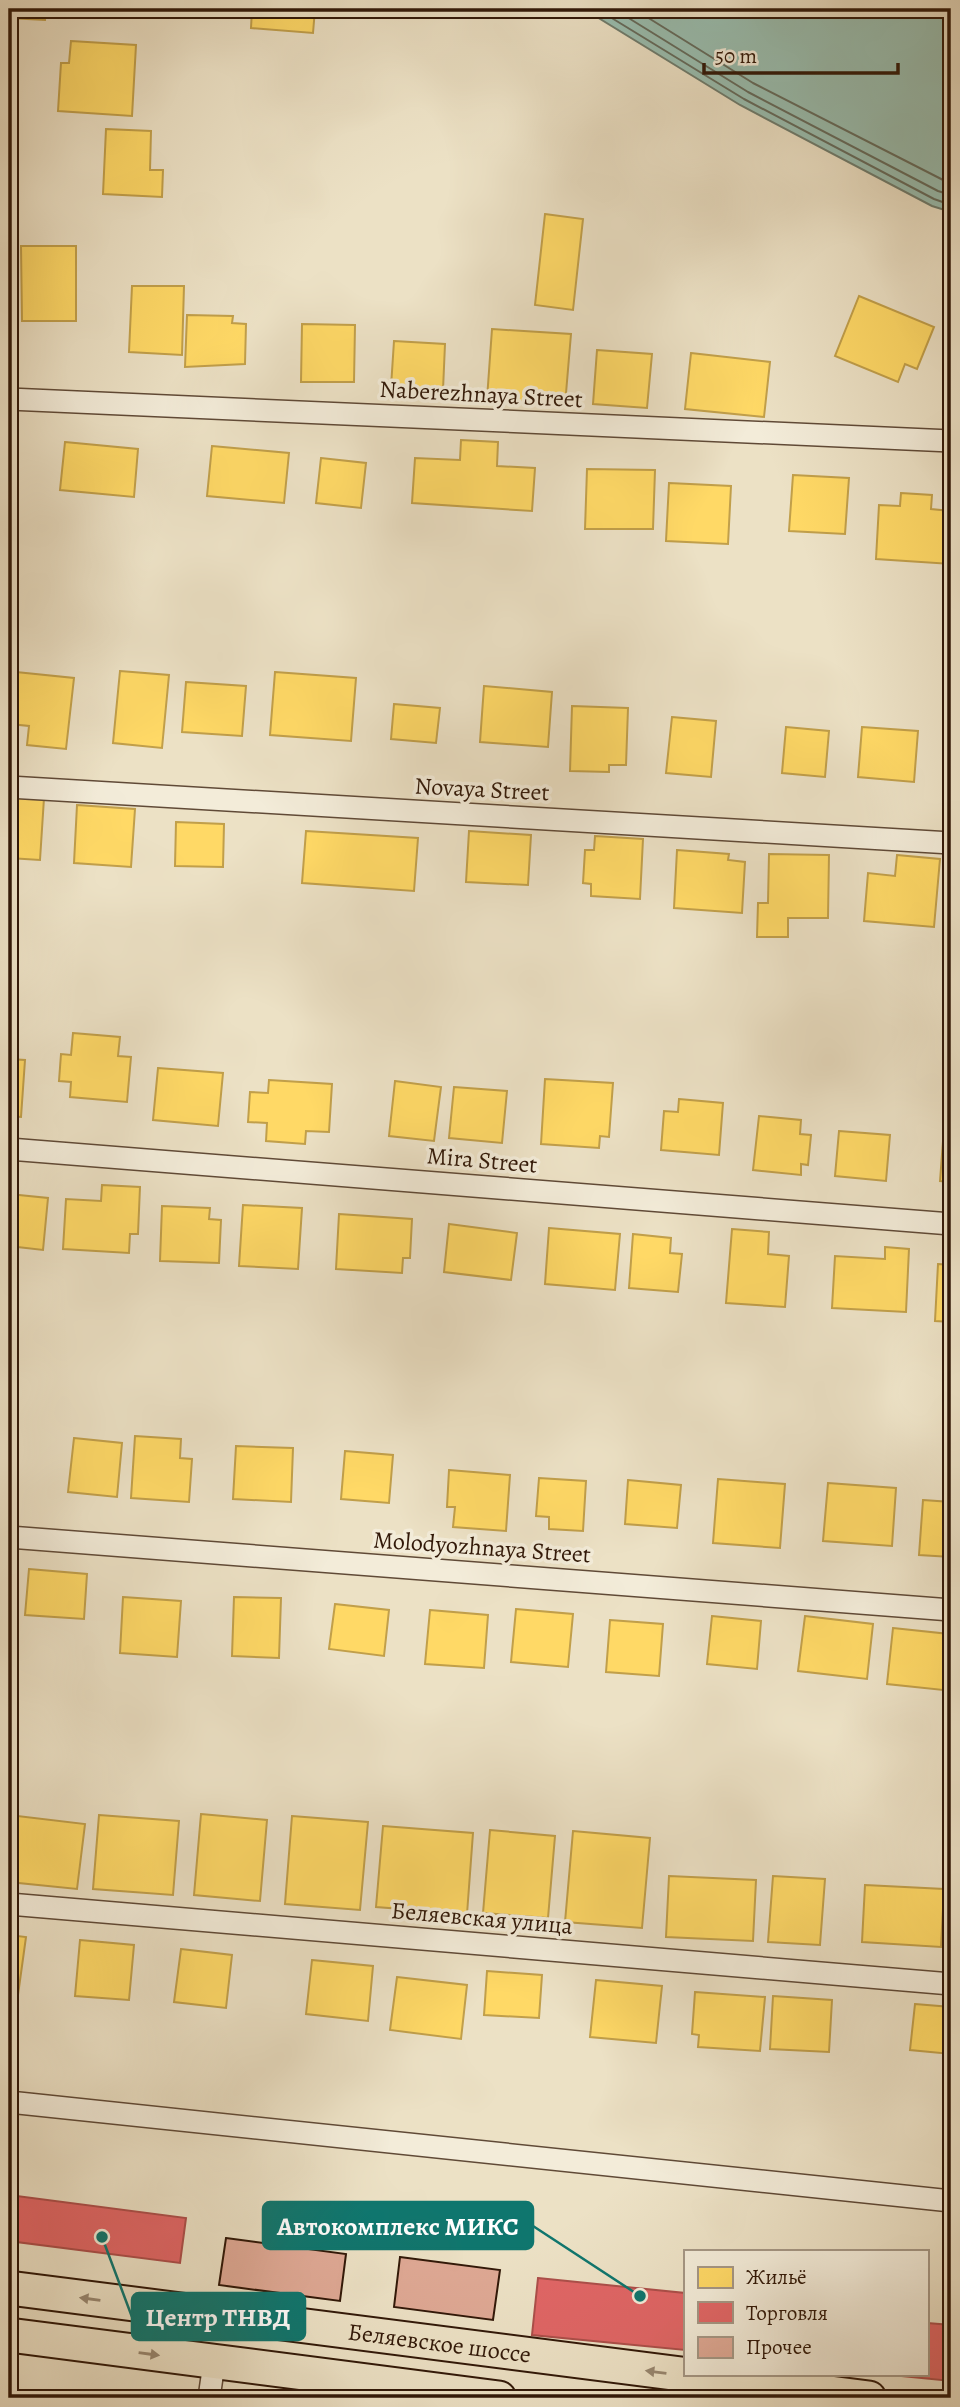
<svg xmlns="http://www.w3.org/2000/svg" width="960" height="2407" viewBox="0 0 960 2407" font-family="Alegreya,serif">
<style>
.water{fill:#99beb0;stroke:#6f7c6d;stroke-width:2}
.homes{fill:#ffd966;stroke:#c19f4a;stroke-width:2}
.shops{fill:#e06666;stroke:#ac4f4a;stroke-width:2}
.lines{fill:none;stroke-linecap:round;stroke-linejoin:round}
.shore{stroke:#656b5c;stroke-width:2}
.building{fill:#dea894;stroke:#311808;stroke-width:2}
.minor-casing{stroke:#604a37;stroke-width:24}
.primary-casing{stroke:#311808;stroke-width:37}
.minor{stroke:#f3ecd9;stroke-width:21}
.primary{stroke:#ece1c5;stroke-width:33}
.oneway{fill:#988770}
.labels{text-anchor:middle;stroke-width:7;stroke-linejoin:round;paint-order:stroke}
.street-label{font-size:24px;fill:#311808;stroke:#f3ecd9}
.leader{fill:none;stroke:#0f766e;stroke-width:2.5}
.callout-dot{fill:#0f766e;stroke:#f3ecd9;stroke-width:2.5}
.callout{fill:#0f766e;stroke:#0f766e;stroke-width:2.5}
.callout-label{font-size:26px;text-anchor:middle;font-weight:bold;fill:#fff}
</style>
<rect width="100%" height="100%" fill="#ece1c5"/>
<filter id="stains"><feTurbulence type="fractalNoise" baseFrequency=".00286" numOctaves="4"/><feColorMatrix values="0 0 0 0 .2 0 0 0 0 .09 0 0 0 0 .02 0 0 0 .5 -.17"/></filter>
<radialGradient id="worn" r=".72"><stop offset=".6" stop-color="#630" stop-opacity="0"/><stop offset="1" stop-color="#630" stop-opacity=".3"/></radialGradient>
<!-- water -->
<polygon class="water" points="584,9 951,9 951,212 932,206 740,105"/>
<!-- homes -->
<g class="homes">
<polygon points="9,9 46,9 45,20 9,18"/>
<polygon points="252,9 315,9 313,33 251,28"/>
<polygon points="71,41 136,45 132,116 58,111 61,63 69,63"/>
<polygon points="106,129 151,131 150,170 163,170 162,197 103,194"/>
<polygon points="545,214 583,219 573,310 535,305"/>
<polygon points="21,246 76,246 76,321 22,321"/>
<polygon points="132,286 184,286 182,355 129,352"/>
<polygon points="859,296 934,327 917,369 905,364 898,382 835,356"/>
<polygon points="187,315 233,316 232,323 246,324 245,364 185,367"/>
<polygon points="302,324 355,325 354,382 301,382"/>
<polygon points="492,329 571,334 565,405 487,399"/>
<polygon points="394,341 445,344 443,390 391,387"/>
<polygon points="597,350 652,354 647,408 593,404"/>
<polygon points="691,353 770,362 764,417 685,409"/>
<polygon points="461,440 498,442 497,466 535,468 532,511 412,503 415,458 460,460"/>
<polygon points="65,442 138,449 134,497 60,490"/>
<polygon points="212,446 289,453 284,503 207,496"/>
<polygon points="321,458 366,463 361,508 316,503"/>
<polygon points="587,469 655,470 653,529 585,529"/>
<polygon points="793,475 849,478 845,534 789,531"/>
<polygon points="669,483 731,486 728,544 666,541"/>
<polygon points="901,493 932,495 931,509 951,511 951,564 876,559 879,505 900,506"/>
<polygon points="120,671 169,675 162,748 113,743"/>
<polygon points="16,672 74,678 66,749 27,745 29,726 10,724"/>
<polygon points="275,672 356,678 351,741 270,735"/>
<polygon points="186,682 246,686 242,736 182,732"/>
<polygon points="484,686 552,692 548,747 480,742"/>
<polygon points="394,704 440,708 436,743 391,739"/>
<polygon points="572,706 628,708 626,765 609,765 609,772 570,771"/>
<polygon points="672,717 716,721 711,777 666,773"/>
<polygon points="786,727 829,731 825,777 782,773"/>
<polygon points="862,727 918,731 914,782 858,777"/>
<polygon points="9,796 44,798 40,860 9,858"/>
<polygon points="77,805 135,809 131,867 74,863"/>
<polygon points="176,822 224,824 223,867 175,866"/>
<polygon points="306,831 418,838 414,891 302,883"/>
<polygon points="469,831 531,835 528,885 466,882"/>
<polygon points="595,836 643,839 640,899 591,896 591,884 583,883 585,850 594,850"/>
<polygon points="677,850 729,854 728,860 745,862 742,913 674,908"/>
<polygon points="769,854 829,855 828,918 788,918 788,937 757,937 758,903 768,903"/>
<polygon points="897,855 940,859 934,927 864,921 868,873 895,876"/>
<polygon points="73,1033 120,1037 118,1056 131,1057 127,1102 70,1097 71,1082 59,1081 61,1054 71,1055"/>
<polygon points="9,1059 25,1060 21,1117 9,1116"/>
<polygon points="158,1068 223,1073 218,1126 153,1120"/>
<polygon points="545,1079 613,1083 609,1137 600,1136 599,1148 541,1144"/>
<polygon points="269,1080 332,1084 329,1132 306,1131 305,1144 266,1141 267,1123 248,1122 250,1092 268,1093"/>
<polygon points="395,1081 441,1087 434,1141 389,1136"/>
<polygon points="454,1087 507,1091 502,1143 449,1138"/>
<polygon points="679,1099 723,1103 719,1155 661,1150 664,1111 678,1112"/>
<polygon points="759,1116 801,1120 800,1134 811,1135 808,1165 801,1164 801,1175 753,1170"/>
<polygon points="944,1128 951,1129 951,1182 940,1181"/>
<polygon points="839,1131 890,1135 886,1181 835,1176"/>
<polygon points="102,1185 140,1187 138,1234 130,1234 129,1253 63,1249 66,1199 101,1201"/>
<polygon points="9,1194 48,1198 43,1250 9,1246"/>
<polygon points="243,1205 302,1208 298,1269 239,1266"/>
<polygon points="162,1206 210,1208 209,1219 221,1220 219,1263 160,1261"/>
<polygon points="339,1214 412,1219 410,1258 403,1258 402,1273 336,1269"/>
<polygon points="449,1224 517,1233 511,1280 444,1272"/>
<polygon points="549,1228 620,1234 615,1290 545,1284"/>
<polygon points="732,1229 769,1232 768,1254 789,1256 785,1307 726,1303"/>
<polygon points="633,1234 671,1238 670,1253 682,1254 678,1292 629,1288"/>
<polygon points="885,1247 909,1249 906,1312 832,1308 835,1256 885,1259"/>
<polygon points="938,1264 951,1265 951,1322 935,1321"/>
<polygon points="135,1436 181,1439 180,1458 192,1459 189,1502 131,1498"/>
<polygon points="74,1438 122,1443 117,1497 68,1492"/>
<polygon points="236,1446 293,1448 291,1502 233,1499"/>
<polygon points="345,1451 393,1455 389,1503 341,1499"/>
<polygon points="449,1470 510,1475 506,1531 453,1527 455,1507 447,1507"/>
<polygon points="539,1478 586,1481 583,1531 549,1529 549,1517 536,1516"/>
<polygon points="718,1479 785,1484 780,1548 713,1543"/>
<polygon points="628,1480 681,1485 677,1528 625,1524"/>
<polygon points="828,1483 896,1488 892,1546 823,1541"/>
<polygon points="923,1500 951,1502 951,1557 919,1555"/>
<polygon points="29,1569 87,1574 84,1619 25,1615"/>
<polygon points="123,1597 181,1601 177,1657 120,1653"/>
<polygon points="234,1597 281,1598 279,1658 232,1656"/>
<polygon points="335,1604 389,1610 384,1656 329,1649"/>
<polygon points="516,1609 573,1614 568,1667 511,1662"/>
<polygon points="430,1610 488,1615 484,1668 425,1664"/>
<polygon points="712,1616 761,1621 757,1669 707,1664"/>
<polygon points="805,1616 873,1624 867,1679 798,1671"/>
<polygon points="610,1620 663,1624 659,1676 606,1672"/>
<polygon points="893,1628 949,1634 943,1690 887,1684"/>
<polygon points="201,1814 267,1820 260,1901 194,1895"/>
<polygon points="9,1815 85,1824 77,1889 9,1882"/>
<polygon points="99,1815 179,1821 173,1895 93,1889"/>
<polygon points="292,1816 368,1822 360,1910 285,1904"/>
<polygon points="383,1826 473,1833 467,1914 376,1907"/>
<polygon points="490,1830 555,1836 548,1918 483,1913"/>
<polygon points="573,1831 650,1838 642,1928 565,1922"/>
<polygon points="669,1876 756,1880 753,1941 666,1937"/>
<polygon points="773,1876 825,1879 820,1945 768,1942"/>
<polygon points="865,1885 944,1889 941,1947 862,1942"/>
<polygon points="9,1935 26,1937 18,1995 9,1994"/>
<polygon points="80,1940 134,1945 129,2000 75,1996"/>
<polygon points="181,1949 232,1955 226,2008 174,2002"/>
<polygon points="312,1960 373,1966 368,2021 306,2014"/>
<polygon points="487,1971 542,1975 539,2018 484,2015"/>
<polygon points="397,1977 467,1985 461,2039 390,2030"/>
<polygon points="596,1980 662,1986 656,2043 590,2037"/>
<polygon points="695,1992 765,1997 760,2051 698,2047 699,2035 692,2034"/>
<polygon points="773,1996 832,2000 829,2052 770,2049"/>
<polygon points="915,2004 951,2007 951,2054 910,2050"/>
</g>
<!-- shops -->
<g class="shops">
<polygon points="9,2195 186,2218 180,2263 9,2241"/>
<polygon points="538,2278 685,2293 685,2350 532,2335"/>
<polygon points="927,2323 951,2325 951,2381 881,2374 927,2374"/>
</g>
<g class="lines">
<!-- shore -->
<g class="shore">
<polyline points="597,9 744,99 934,199 951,205"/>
<polyline points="614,9 748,92 938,191 951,195"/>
<polyline points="634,9 753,83 951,184"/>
</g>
</g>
<!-- building -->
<g class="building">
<polygon points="226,2238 346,2254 340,2301 219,2285"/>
<polygon points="400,2257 500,2270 493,2320 394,2307"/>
</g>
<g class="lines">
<defs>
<g id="minor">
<polyline points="9,399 951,441"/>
<polyline points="9,787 951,843"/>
<polyline points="9,1149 951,1224"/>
<polyline points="9,1537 951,1610"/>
<polyline points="9,1904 951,1984"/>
<polyline points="9,2102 951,2201"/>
<polyline points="209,2398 214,2363"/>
</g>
<g id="primary">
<path id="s1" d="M9,2288L869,2398"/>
<polyline points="9,2335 499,2398"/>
</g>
</defs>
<!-- minor casing -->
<use href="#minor" class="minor-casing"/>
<!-- primary casing -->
<use href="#primary" class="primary-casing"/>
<!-- minor -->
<use href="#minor" class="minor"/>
<!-- primary -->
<use href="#primary" class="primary"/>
</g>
<!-- one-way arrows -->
<defs><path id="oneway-solid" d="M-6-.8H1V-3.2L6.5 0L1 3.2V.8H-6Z" transform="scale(1.75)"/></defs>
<g class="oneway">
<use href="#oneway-solid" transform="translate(90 2299) rotate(-172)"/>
<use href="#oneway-solid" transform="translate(149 2354) rotate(8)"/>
<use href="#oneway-solid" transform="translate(656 2372) rotate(-173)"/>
</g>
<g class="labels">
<!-- street labels -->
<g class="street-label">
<text transform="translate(481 394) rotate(3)" y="8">Naberezhnaya Street</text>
<text transform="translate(482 789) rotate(3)" y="8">Novaya Street</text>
<text transform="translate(482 1160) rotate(5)" y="8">Mira Street</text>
<text transform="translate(482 1547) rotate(4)" y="8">Molodyozhnaya Street</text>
<text transform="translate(482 1918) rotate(5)" y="8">Беляевская улица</text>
<text dy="8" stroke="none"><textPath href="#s1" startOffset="434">Беляевское шоссе</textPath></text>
</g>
</g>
<!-- callouts -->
<path class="leader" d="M640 2296L533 2226M102 2237L132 2317"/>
<g class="callout-dot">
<circle cx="640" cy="2296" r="7"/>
<circle cx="102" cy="2237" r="7"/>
</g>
<g class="callout">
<rect x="263" y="2202" width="270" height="47" rx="7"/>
<rect x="132" y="2293" width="173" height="47" rx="7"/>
</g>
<g class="callout-label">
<text x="398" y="2235">Автокомплекс МИКС</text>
<text x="218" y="2326">Центр ТНВД</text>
</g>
<!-- margin -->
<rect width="960" height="2407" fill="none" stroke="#ece1c5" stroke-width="35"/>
<rect x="10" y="10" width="939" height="2386" fill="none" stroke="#311808" stroke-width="3.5"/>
<rect x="18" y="18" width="925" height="2372" fill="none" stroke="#311808" stroke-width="2"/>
<!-- legend -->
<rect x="684" y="2250" width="245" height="126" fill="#f3ecd9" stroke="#a59785" stroke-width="2"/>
<rect x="698" y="2267" width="35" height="21" fill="#ffd966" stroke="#a59785" stroke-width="2"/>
<text x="746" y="2284" font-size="21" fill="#311808">Жильё</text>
<rect x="698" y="2302" width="35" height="21" fill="#e06666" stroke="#a59785" stroke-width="2"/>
<text x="746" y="2320" font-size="21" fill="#311808">Торговля</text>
<rect x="698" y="2337" width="35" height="21" fill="#dea894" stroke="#a59785" stroke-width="2"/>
<text x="746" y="2354" font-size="21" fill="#311808">Прочее</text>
<!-- scale -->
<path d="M704 63v10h194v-10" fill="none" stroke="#311808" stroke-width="3.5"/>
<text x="715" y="63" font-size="21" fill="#311808" stroke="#f3ecd9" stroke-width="5" paint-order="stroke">50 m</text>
<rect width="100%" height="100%" filter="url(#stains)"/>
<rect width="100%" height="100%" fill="url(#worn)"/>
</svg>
